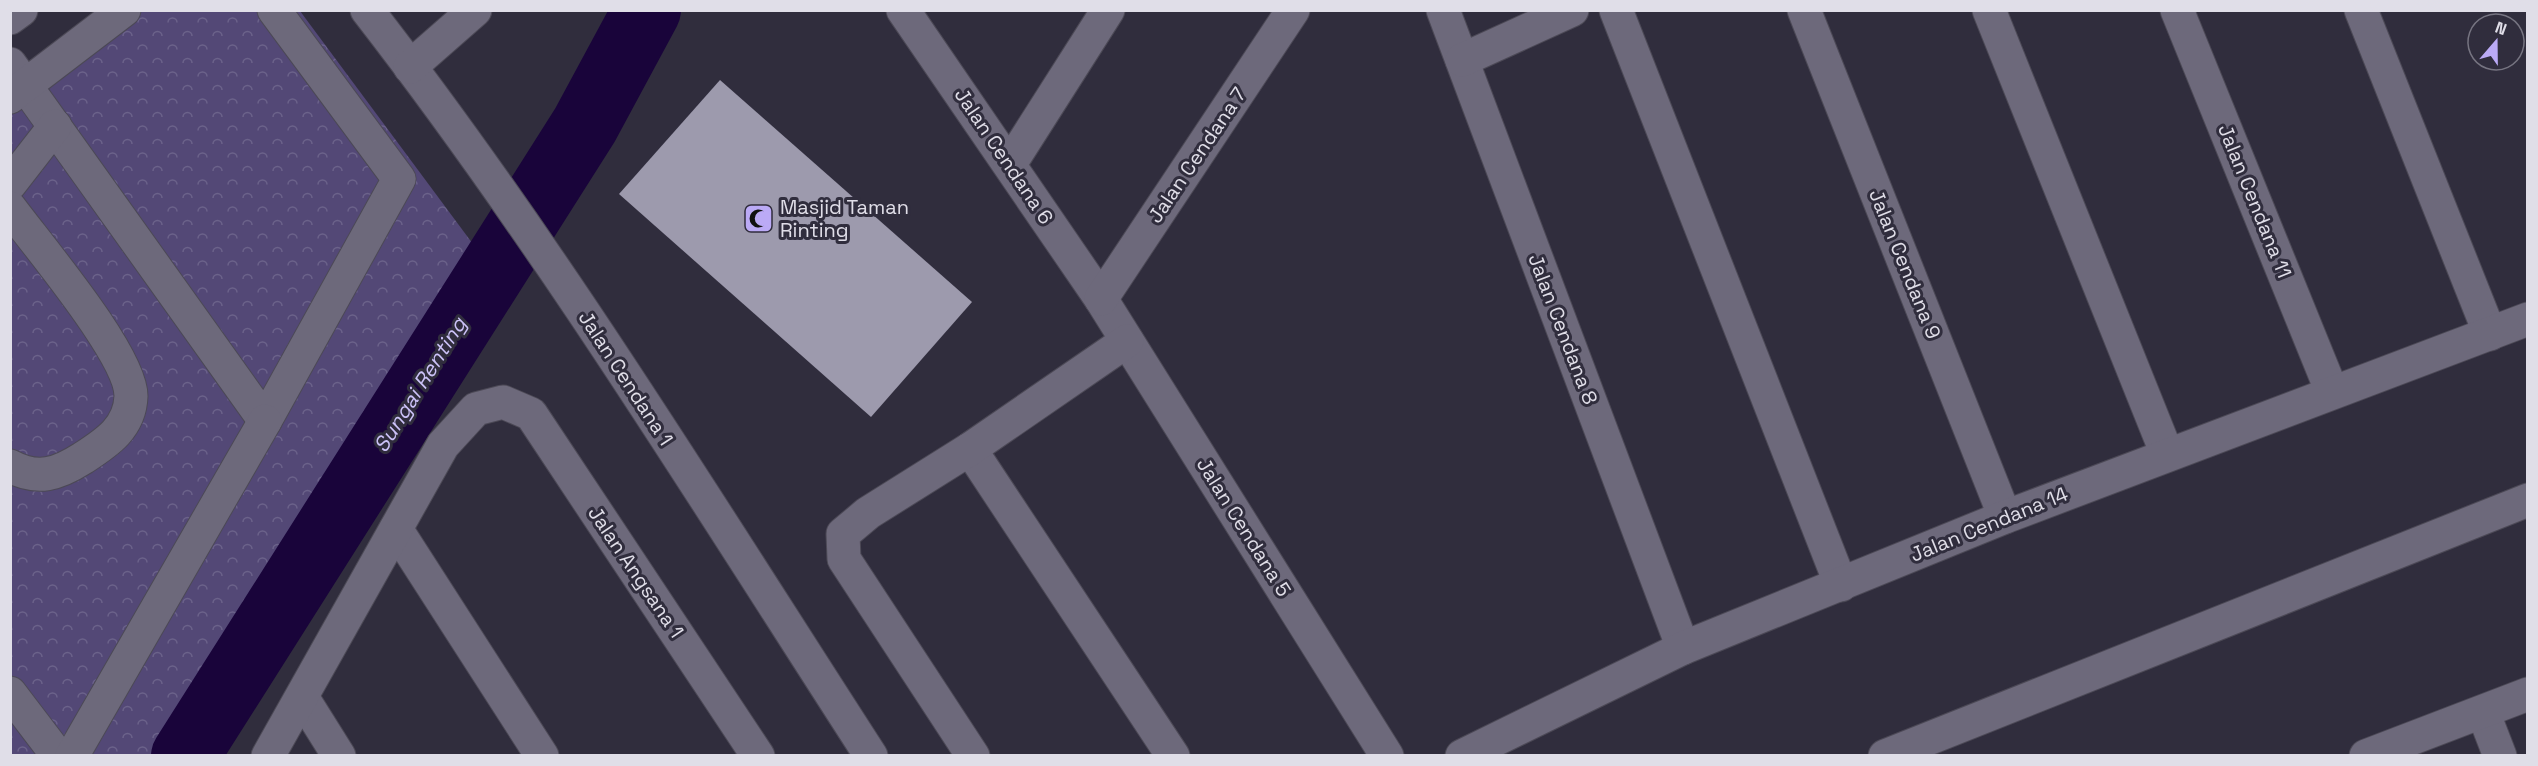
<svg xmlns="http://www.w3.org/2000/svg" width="2538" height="766" viewBox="0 0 2538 766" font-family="'Space Grotesk',sans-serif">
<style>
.forest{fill:url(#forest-crowns)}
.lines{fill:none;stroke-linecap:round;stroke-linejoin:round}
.river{stroke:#19043a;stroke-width:68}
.building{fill:#9d9aad}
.minor-casing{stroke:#4c4956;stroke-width:35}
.minor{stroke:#6d697b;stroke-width:33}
.labels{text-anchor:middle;stroke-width:6;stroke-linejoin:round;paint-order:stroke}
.street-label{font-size:20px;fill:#e0dee8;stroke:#302d3d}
.poi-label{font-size:20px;fill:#e0dee8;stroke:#302d3d;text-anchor:start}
.water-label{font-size:21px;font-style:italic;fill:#ccc2f8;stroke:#302d3d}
</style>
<defs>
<pattern id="forest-crowns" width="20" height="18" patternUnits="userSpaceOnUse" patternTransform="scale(1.5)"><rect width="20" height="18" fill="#534876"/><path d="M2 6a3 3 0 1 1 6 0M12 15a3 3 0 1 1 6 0" fill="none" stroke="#6b628a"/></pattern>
</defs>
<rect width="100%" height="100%" fill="#302d3d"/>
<!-- forest -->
<polygon class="forest" points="100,11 300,11 513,298 222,755 11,756 11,80"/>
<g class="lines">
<!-- river -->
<polyline class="river" points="185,756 585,125 647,10"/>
</g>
<!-- building -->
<polygon class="building" points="720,80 972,302 871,417 619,194"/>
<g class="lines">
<defs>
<g id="minor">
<path d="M367,10C551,247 708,504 871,756"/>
<polyline points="903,10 1101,299 1387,756"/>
<polyline points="1443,10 1683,648"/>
<polyline points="1616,10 1841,585"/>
<polyline points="1804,10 2005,517"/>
<polyline points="1989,10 2167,454"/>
<polyline points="2177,10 2332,392"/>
<polyline points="2361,10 2490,334"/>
<polyline points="10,18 21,10"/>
<polyline points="1462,60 1572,10"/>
<polyline points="10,64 265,421 399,179 274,10"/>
<polyline points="410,67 475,10"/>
<polyline points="10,97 124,10"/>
<polyline points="1010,164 1108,10"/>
<polyline points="10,184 55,126"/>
<path d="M10,208C38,246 131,355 131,396C130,428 106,443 83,458C58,474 38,481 10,466"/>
<polyline points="1101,299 1293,10"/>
<polyline points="970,449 1173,756"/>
<polyline points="396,529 542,756"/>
<polyline points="10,693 58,756"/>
<polyline points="302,697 339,756"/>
<polyline points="2483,712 2500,756"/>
<polyline points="72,756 265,421"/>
<polyline points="268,756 443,445 476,409 503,402 531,414 758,756"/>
<polyline points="973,756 844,559 843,534 868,513 970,449 1127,341"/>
<polyline points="1462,756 1683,648 2005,517 2528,319"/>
<polyline points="1885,756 2528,500"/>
<polyline points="2366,756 2528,694"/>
</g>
</defs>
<!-- minor casing -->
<use href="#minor" class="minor-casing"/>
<!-- minor -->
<use href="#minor" class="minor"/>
</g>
<!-- icons -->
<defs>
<symbol id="mosque-square" viewBox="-11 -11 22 22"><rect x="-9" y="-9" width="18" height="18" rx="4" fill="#bbaaf6" stroke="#302d3d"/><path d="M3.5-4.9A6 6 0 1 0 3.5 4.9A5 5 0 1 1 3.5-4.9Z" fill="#111"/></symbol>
</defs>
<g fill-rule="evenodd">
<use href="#mosque-square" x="742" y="202" width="33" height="33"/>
</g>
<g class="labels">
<!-- street labels -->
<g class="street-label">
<text transform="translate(1197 155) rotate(-56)" y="7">Jalan Cendana 7</text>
<text transform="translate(1004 156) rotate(56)" y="7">Jalan Cendana 6</text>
<text transform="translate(2255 201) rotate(68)" y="7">Jalan Cendana 11</text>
<text transform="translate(1905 264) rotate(68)" y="7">Jalan Cendana 9</text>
<text transform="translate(1563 329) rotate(69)" y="7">Jalan Cendana 8</text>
<text transform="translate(626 378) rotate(57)" y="7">Jalan Cendana 1</text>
<text transform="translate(1989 524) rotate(-22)" y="7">Jalan Cendana 14</text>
<text transform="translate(1244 527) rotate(58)" y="7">Jalan Cendana 5</text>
<text transform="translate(636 572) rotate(56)" y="7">Jalan Angsana 1</text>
</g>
<!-- poi labels -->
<g class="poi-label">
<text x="780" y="214">Masjid Taman<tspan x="780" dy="23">Rinting</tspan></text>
</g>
<!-- water labels -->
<g class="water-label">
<text transform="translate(420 385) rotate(-58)" y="7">Sungai Renting</text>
</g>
</g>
<!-- border -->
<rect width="2538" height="766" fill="none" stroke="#e0dee8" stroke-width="24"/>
<!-- north arrow -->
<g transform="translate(2496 42) rotate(20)"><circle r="28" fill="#302d3d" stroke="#767481" stroke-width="1.5"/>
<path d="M0-4.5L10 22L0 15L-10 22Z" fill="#bbaaf6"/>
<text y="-9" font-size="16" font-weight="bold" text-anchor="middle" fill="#e0dee8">N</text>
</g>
</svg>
